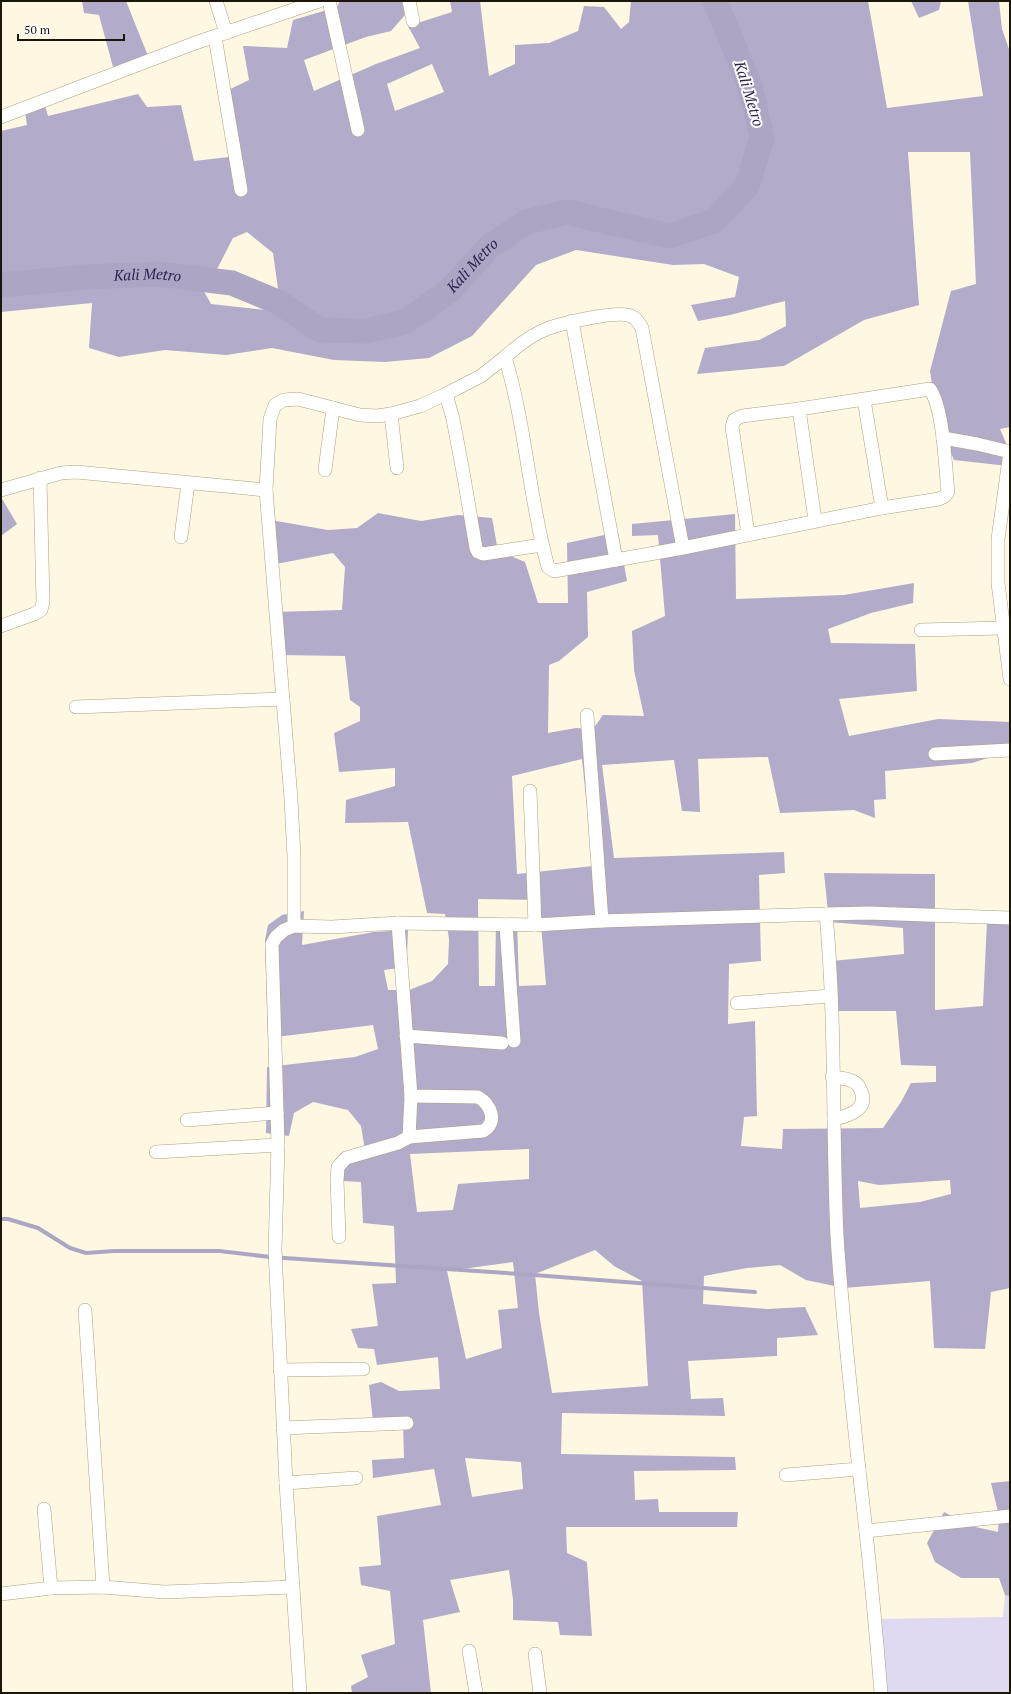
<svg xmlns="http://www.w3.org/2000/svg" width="1011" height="1694" viewBox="0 0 1011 1694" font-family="'PT Serif',serif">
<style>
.green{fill:#dfd9f1}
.forest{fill:#b2abca;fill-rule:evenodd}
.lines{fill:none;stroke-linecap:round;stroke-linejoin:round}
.stream{stroke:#aca5c3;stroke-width:4}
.river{stroke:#aca5c3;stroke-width:25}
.street-casing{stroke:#aca280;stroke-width:14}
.street{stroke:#fff;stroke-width:13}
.labels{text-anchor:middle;stroke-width:4;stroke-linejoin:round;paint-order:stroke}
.water-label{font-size:15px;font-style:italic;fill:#30224c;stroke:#fff}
</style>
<rect width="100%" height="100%" fill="#fef8e2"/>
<!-- green -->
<polygon class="green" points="1005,1595 1010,1596 1010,1693 882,1693 876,1619 1003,1617"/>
<!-- forest -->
<g class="forest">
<polygon points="82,1 126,1 148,56 113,67 99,15 84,13"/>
<path d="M340,1H402L405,15L391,31L366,37L304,60L314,91L376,64L420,48L408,26L452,12L450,1H480L489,76L515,64V45L549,43L578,31L584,6L604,7L621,29L629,22L631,1H868L887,108L983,96L968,1H999L1002,29L1010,52V427L1000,429L1010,452L1008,466L954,460L938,423L930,371L951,291L976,284L970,152H908L919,305L864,320L784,366L697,374L705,348L759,340L786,326L785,301L730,315L698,321L691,305L735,297L739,277L704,264L673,265L576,250L536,265L472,336L429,358L385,362L334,360L272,348L226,355L165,350L119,357L89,348L92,303L1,312V131L27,125L24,105L44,102L48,116L138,94L147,107L181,105L194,161L229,157L220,94L249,80L243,46L287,48L293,20L337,7ZM432,64L444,92L395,111L387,84ZM247,232L273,253L280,303L293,313L211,304L197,279L211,281L233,238ZM402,323L386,333L365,331Z"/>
<polygon points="911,1 941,1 939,10 919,18"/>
<polygon points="1,497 17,524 1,536"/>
<path d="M378,513L421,521L458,515L492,518L498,551L525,562L538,603H568L567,543L618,532L627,581L587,592L588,637L559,661L549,665L548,733L576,728L593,729L603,715L644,716L634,670L632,631L665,616L658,535L632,536V524L735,514L736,599L844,595L914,583L913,603L871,613L828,629L831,643L915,644L917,691L839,699L849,736L938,719L1010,722V751L972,763L885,771L886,799L874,800L875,818L854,810L780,813L768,757L698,759L700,812L682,811L674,760L602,765L614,858L784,852L785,873L759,875L761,961L729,964L728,1024L755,1021L757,1116L744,1117L741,1146L782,1149L783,1129L883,1128L901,1102L911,1083L936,1082V1066L901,1065L896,1011H834L832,961L904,954L903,928L829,922L824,873L935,874V1010L983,1006L987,921L1010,916V1288L991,1292L985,1349L934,1348L930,1281L844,1288L806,1280L780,1265L747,1268L704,1276L703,1304L767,1309L805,1307L818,1335L777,1338V1356L688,1361L691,1399L723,1398L725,1416L562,1413L561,1454L735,1457L736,1470L634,1471L635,1500L658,1499L659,1512H738L737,1527H566L567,1553L587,1562L592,1636L560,1635L558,1622L513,1620V1600L509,1570L450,1580L460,1612L423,1620L431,1693H352L351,1686L368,1677L361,1655L395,1644L390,1591L361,1585L359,1567L381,1565L377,1516L441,1505L434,1469L373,1478L372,1460L404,1458L403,1422L373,1421L369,1385L381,1382L399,1391L440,1389L438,1357L377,1365L374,1349L358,1348L351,1329L378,1326L372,1284L396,1283L394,1226L363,1223L361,1182L342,1181L340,1161L366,1156L361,1126L348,1110L313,1102L294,1113L289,1136L266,1133L267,1067L355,1057L378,1049L373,1025L268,1038L265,940L268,925L282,915L304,911L302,945L374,932L408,930L407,955L399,968L384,970L388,990H409L432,981L448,964L449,939L445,914L427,913L408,822L345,823L346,800L395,786V768L339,772L334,733L360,721V707L350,700L345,656L277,655L274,612L342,610L345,567L333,553L271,565L265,519L328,530L357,528ZM582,759L593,866L517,874L512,776ZM478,899L539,900L546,985L519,986L517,919L496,920L495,986H479ZM529,1149V1179L458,1184L453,1210L417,1212L410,1154ZM858,1181L879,1185L950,1180L951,1194L920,1202L860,1208ZM595,1250L614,1266L642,1281L648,1386L552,1393L539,1313L535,1274ZM513,1262L518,1308L498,1310L502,1348L466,1359L447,1271ZM465,1458L521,1462L523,1489L472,1497Z"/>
<polygon points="1010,1481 1010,1596 1005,1595 999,1578 961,1578 935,1562 927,1543 944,1512 971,1526 998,1532 999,1516 991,1483"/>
</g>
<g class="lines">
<!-- stream -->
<polyline class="stream" points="1,1219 8,1219 38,1228 70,1248 86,1253 114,1251 219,1251 270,1257 534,1275 755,1292"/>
<!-- river -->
<path class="river" id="s1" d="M1,285L87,277L158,274L232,283L280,303L320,330L366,331L405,322L449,291L490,246L526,222L568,212L612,223L670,236L714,221L747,186L762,137L749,83L715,1"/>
<defs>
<g id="street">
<polyline points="216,1 226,33"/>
<polyline points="329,1 358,130"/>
<polyline points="409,1 413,21"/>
<polyline points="215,37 241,190"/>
<polyline points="1,117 195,43 319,1"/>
<polyline points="572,321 616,560"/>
<polyline points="446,394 481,376 505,357"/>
<polyline points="864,400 882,508"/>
<polyline points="391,414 397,468"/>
<polyline points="943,438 977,444 1010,452"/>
<polyline points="1010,452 998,539 998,583 1010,679"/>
<polyline points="325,470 333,408"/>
<polyline points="1,490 61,473 76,472 266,490"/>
<polyline points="748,534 732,427 734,420 742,416 799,409"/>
<polyline points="181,537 188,483"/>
<path d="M683,548L642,328C639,323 636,318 631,316C617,310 564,323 549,328C533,334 517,346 505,357C526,426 529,499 548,567L554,571L683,548L882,508L939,499L945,496L948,492C945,466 944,410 930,389L799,409L815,520"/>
<polyline points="1,626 34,614 41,610 43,602 40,478"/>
<polyline points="921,630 1003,628"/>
<polyline points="76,707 283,699"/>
<polyline points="587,715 602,921"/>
<polyline points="935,754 1010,750"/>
<polyline points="530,791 535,925"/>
<path d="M398,923L411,1096L478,1097C490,1104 499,1122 483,1131L409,1137"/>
<polyline points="506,925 514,1041"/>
<polyline points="294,926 294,857 291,799 266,490 270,419 275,405 284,400 298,399 360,415 377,416 391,414 420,406 446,394 453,419 463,472 476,548 478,552 483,554 542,545"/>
<polyline points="737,1003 831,996"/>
<polyline points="406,1036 502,1043"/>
<path d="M832,1077C839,1078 848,1078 854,1082C857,1083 860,1088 861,1091C869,1110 848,1116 834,1119"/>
<polyline points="187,1120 277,1113"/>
<polyline points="156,1152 278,1145"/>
<polyline points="339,1237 337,1180 338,1167 346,1158 398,1143 409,1137 411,1096"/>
<polyline points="85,1310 103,1587"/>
<polyline points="280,1370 363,1369"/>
<polyline points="283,1428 407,1423"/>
<polyline points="786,1475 859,1469"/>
<polyline points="286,1483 356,1478"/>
<polyline points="44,1509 51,1588"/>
<polyline points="866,1531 1010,1516"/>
<polyline points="1,1594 51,1588 103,1587 164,1592 292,1587"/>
<polyline points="469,1651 476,1693"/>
<polyline points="535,1654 540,1693"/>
<polyline points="300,1693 286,1483 275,1250 278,1145 272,944 276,937 284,930 294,926 332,927 398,923 535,925 602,921 826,914"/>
<path d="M881,1693C875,1619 868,1545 859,1470C851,1392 842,1315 837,1236C832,1129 836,1021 826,914L869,913L1010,918"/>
</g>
</defs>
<!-- street casing -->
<use href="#street" class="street-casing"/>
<!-- street -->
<use href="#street" class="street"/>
</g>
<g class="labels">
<!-- water labels -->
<g class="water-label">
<text transform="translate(749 94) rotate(73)" y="5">Kali Metro</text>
<text dy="5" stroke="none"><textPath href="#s1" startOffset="507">Kali Metro</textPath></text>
<text dy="5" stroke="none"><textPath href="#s1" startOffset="147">Kali Metro</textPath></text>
</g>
</g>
<!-- border -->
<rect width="1011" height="1694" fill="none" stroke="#1a1709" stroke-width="4"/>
<!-- scale -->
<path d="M18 34v6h106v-6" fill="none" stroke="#1a1709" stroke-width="2"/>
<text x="24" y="34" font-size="12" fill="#1a1709" stroke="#ffffff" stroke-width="3" paint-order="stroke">50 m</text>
</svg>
